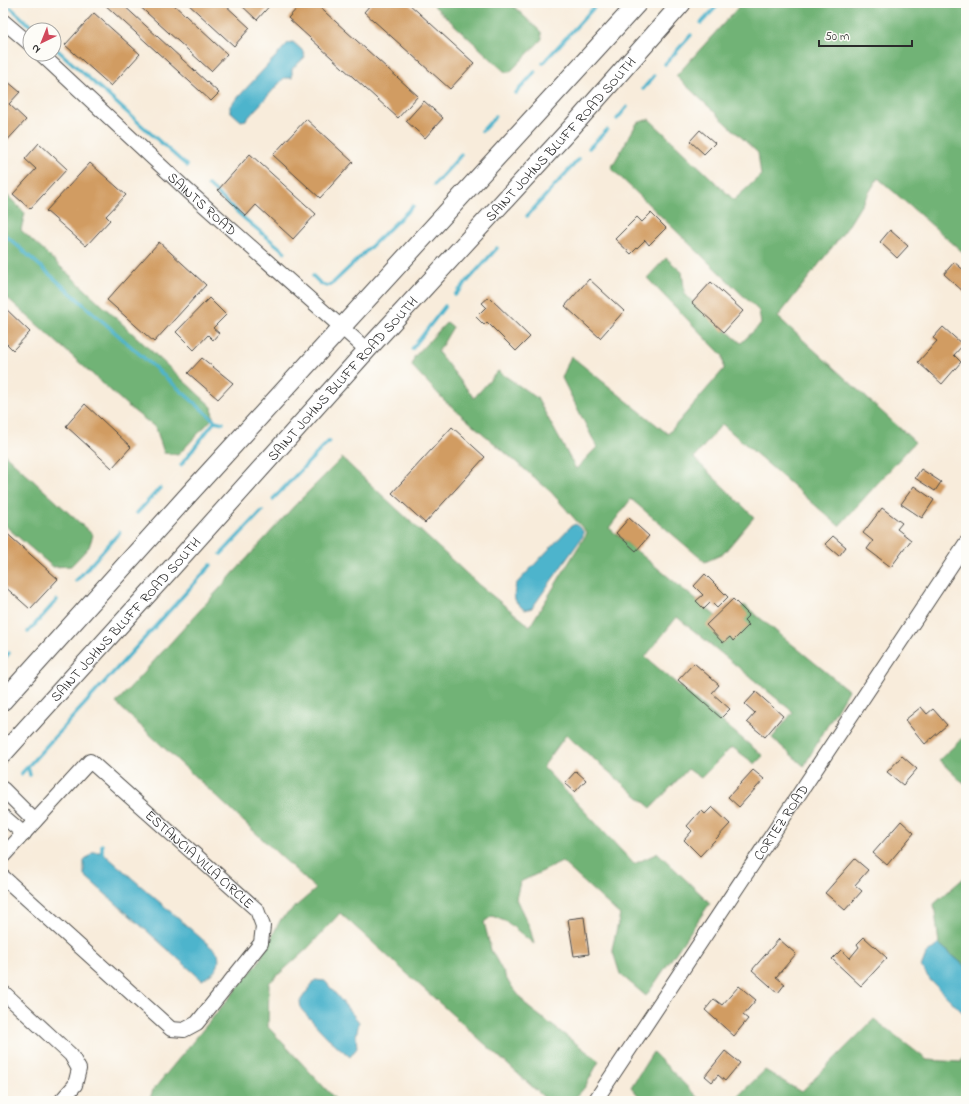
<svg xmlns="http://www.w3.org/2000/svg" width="969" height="1104" viewBox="0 0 969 1104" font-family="'Indie Flower',sans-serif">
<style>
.forest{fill:#71b376;stroke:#4e6f50}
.water{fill:#4eb4cc;stroke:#3c707c}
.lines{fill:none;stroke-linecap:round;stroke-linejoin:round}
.stream{stroke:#4eb4cc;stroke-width:3.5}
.building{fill:#d19c62}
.minor-casing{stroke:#4a4845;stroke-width:16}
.major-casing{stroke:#4a4845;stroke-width:20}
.minor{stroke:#fff;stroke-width:14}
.major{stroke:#fff;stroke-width:18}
.labels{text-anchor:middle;stroke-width:3;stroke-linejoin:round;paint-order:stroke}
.street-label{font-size:14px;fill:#2b2b2b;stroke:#fdfcf7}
</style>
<rect width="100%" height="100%" fill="#fdfcf7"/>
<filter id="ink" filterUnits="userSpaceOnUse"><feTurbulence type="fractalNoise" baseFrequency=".025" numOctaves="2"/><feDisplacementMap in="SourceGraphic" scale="8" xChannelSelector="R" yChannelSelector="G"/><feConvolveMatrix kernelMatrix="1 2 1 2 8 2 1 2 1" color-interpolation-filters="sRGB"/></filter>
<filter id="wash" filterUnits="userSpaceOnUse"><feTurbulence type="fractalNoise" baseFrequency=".012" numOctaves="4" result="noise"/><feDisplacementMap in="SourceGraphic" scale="16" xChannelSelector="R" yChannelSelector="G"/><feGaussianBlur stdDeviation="0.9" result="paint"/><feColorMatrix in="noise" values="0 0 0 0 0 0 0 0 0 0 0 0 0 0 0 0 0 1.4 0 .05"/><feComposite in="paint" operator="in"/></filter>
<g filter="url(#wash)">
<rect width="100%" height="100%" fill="#f8ecdb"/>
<!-- forest -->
<g class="forest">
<polygon points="431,3 510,3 541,32 542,39 510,72 505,72"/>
<polygon points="742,3 966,3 966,255 878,178 847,228 778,317 915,442 839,526 722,424 694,458 754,517 723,554 705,562 631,499 609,528 723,622 744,605 848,690 804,766 772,738 793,712 677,617 645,657 763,756 755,764 732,747 701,778 688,769 651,808 566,735 543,767 634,864 658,853 710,903 646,996 620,974 612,949 620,915 562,862 520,882 516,899 530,928 534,944 507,922 492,916 484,922 491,950 509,983 528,1007 599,1061 585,1087 573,1101 548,1101 340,913 307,949 269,983 268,1027 337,1101 149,1101 153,1090 258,963 281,919 316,889 116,703 295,505 342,458 479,585 530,626 587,533 551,492 445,401 412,366 414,357 447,322 453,327 438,352 474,398 498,371 537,398 576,469 597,447 562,378 571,356 668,434 724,369 723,356 647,278 666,258 682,272 685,295 741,343 761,324 759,311 611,168 637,123 649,119 734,200 761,175 758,153 676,76"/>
<polygon points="3,191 25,213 21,230 212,407 213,418 178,455 164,453 156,428 129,407 3,294"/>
<polygon points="3,453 93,535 89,547 71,566 53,567 3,524"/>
<polygon points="966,735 966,786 939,760"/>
<polygon points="966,876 966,967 939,944 934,904"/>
<polygon points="874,1019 927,1060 961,1062 966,1050 966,1101 733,1101 765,1070 801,1092"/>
<polygon points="653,1052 701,1101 643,1101 631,1087"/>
</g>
<!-- water -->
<g class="water">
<polygon points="293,42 303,51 305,57 292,69 292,78 284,78 246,120 241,121 230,111 230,106 288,43"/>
<path d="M576,524L583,531V536L532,608L525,610C513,601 513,598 516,584L571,526Z"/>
<path d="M93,852H102L218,953C221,968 215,972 202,980L84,875V861Z"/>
<polygon points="939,944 966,967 966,1016 931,981 921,967 926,954"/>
<polygon points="315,980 325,981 359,1022 356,1036 357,1048 350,1057 326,1036 301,1009 300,1001"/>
</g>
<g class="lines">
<!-- stream -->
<g class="stream">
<polyline points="11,8 35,30"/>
<polyline points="701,23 720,3"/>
<polyline points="54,47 187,166"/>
<polyline points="543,63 598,3"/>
<polyline points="665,64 691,35"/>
<polyline points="643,89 654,76"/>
<polyline points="516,93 535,72"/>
<polyline points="617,119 627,107"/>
<polyline points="482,131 496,116"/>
<polyline points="589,148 607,130"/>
<polyline points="208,185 245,219 285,252"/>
<polyline points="434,185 461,155"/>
<polyline points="527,216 579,159"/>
<polyline points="3,233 215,421"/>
<polyline points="313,276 321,284 327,286 333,283 413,206"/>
<polyline points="455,295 497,248"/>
<polyline points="412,349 445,306"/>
<polyline points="181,465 215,421 223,423"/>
<polyline points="273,499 329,441"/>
<polyline points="137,513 160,488"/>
<polyline points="221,554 262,511"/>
<polyline points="76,581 120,532"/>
<polyline points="28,632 57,600"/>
<polyline points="3,660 9,653"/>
<polyline points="28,767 30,775"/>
<polyline points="21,774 211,565"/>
<polyline points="102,852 102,845"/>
</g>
</g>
<g id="blocks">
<!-- building -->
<g class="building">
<polygon points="103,3 121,3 219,93 211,101"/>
<polygon points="136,3 172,3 227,54 211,71"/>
<polygon points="187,3 223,3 250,28 234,46"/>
<polygon points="239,3 272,3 257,20"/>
<polygon points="302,3 315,3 418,96 398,118 288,18"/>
<polygon points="372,3 408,3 474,63 450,89 364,12"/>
<polygon points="94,13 140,54 111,86 65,45"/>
<polygon points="7,81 20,92 9,104 26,120 3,145 3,86"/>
<polygon points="424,101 443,118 425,138 406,121"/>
<polygon points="306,119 353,162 320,198 273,155"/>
<polygon points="700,130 715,143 704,154 690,141"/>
<polygon points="39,143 67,169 30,209 13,194 36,169 25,159"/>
<polygon points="250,154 316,214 293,239 256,205 246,216 218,190"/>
<polygon points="90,163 126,195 106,216 110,220 86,246 46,211"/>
<polygon points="651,213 666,228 649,245 645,240 631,254 615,239 637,217 642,222"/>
<polygon points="890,230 908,246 897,258 880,242"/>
<polygon points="159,242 206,285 154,342 107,300"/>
<polygon points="954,262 966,272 966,294 944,274"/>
<polygon points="589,279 624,311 600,338 565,306"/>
<polygon points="711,282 743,311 724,332 692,303"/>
<polygon points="489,297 530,337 516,351 487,322 484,325 476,317 486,307 482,303"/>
<polygon points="209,298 226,315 213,328 219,333 213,340 208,335 194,350 176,332"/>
<polygon points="3,306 30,332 13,350 3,340"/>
<polygon points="943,327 963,345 954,355 961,362 942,384 918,362 937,341 933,338"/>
<polygon points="202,358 233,383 218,399 188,373"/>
<polygon points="85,404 131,447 112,468 66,426"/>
<polygon points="452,427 485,457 425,523 392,493"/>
<polygon points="921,469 941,482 935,491 915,478"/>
<polygon points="914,486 934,500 922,518 901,504"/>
<polygon points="882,508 902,523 897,529 911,540 891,567 867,549 873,541 863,533"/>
<polygon points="629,518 649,536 636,551 616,533"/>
<polygon points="3,530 58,579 30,609 3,585"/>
<polygon points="833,536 846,547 839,556 825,544"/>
<polygon points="705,574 728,597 717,608 711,602 704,609 696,601 703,595 694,586"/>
<polygon points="733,599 749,615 744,620 749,625 733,641 730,637 723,643 706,625"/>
<polygon points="694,663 719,685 712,693 730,709 721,718 678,680"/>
<polygon points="756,692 783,716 765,737 747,722 755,713 745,704"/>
<polygon points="921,707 927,714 933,709 947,725 925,744 905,720"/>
<polygon points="902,756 917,769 903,785 887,772"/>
<polygon points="753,770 764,779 739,807 728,797"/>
<polygon points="576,771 586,780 575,792 565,783"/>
<polygon points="712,807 730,824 700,856 684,840 692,831 687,826 701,810 705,814"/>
<polygon points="901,821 914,833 887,865 873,853"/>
<polygon points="855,859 868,870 855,885 862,891 845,910 825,893"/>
<polygon points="584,917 589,954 574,956 568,919"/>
<polygon points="864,937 887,958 861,986 832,959 841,950 850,958 859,947 857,944"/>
<polygon points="779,939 796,954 776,977 785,984 778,993 752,970"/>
<polygon points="739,986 756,1000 743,1015 748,1019 734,1036 705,1010 714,999 722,1005"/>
<polygon points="725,1051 740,1063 725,1081 718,1075 712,1082 705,1076"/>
</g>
</g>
</g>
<g filter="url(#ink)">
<use href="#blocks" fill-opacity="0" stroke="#4a4845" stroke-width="1"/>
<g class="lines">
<defs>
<g id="minor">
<polyline points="3,21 30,44"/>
<path id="s1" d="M41,54L188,191L367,350"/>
<polyline points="3,789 35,821"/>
<polyline points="3,816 24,834"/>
<path id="s2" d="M3,856L90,761L257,910L263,926L261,943L197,1023L184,1030L171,1029L3,877"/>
<polyline points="3,992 71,1055 79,1069 75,1085 61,1101"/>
<path id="s3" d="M595,1101L966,543"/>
</g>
<g id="major">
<polyline points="3,701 190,493 638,3"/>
<path id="s4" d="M3,754L168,572L367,350L573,126L682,3"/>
</g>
</defs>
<!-- minor casing -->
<use href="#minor" class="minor-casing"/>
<!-- major casing -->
<use href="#major" class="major-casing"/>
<!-- minor -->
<use href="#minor" class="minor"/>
<!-- major -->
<use href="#major" class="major"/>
</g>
</g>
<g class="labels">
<!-- street labels -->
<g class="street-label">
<text dy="5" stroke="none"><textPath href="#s4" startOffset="830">SAINT JOHNS BLUFF ROAD SOUTH</textPath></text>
<text dy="5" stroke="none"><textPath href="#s1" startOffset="220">SAINTS ROAD</textPath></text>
<text dy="5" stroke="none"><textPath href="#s4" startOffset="506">SAINT JOHNS BLUFF ROAD SOUTH</textPath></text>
<text dy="5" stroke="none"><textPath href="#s4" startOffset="182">SAINT JOHNS BLUFF ROAD SOUTH</textPath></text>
<text dy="5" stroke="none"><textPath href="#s3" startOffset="335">CORTEZ ROAD</textPath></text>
<text dy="5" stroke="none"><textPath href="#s2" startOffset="276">ESTANCIA VILLA CIRCLE</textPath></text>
</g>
</g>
<!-- margin -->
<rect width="969" height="1104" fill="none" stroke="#fdfcf7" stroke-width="16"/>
<!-- north arrow -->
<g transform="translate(42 42) rotate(223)"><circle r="19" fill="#fdfcf7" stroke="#a9a8a5"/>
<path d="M0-3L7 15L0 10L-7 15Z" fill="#d1495b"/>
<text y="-6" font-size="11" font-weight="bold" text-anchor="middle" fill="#2b2b2b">N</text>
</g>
<!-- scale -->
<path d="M819 40v6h93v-6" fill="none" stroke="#2b2b2b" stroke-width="2"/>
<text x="825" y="40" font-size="12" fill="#2b2b2b" stroke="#fdfcf7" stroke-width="3" paint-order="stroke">50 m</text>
</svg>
